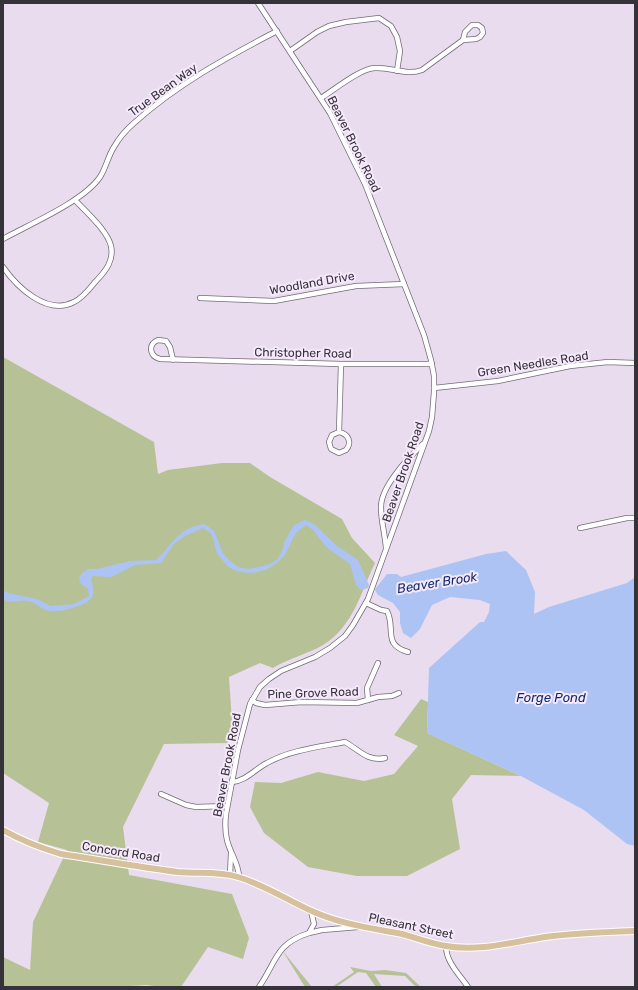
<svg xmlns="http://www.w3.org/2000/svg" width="638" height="990" viewBox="0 0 638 990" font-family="Rubik,sans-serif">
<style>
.green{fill:#b6c296}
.water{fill:#acc3f4}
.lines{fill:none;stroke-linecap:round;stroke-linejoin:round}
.minor-casing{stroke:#746a79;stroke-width:6}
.major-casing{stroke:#fff;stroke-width:8}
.minor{stroke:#fff;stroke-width:4.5}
.major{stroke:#d7c19c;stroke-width:6}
.labels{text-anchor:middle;stroke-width:4;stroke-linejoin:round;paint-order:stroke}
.street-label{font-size:12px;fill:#363239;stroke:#f5e9fb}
.water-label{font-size:13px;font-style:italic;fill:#102a6e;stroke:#f5e9fb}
</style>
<rect width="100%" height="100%" fill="#e8dcee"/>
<!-- green -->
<g class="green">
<path d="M3,357L154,442L158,474L168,470L222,463H250L270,477L342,519L352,538L375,563C361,592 353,627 323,645C308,654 289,658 273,668L260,663L229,677L232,722L228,743L164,744L123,827L129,875L232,894L249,938L243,959L208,947L181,987H162L146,985L116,987H3V957L30,970L33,922L67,850L38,842L49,803L3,773Z"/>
<polygon points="421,699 428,702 427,733 521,776 471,775 452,799 460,849 407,876 357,876 308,867 264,833 250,807 255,782 281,783 318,772 364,781 394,774 418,746 394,735"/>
<polygon points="282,950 312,987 305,987"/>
<polygon points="350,967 371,971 385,970 406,973 421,987 416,987 405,976 374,974 382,987 376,987 366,973 358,972 336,987 332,987 354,972"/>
</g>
<!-- water -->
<g class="water">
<path d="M305,520L314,524L337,546L358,560L369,585L368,588L361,590L356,585L350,564L326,547L313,530L306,525C303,528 299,530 296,533C291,540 289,550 283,557C271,572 249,577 232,569C228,567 224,562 221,558C210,548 220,537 203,528L185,536L174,544L161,563L135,565L111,577L93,576L91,578C92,584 95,591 92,597C88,606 56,614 46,610C39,608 36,602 27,601C17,599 13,605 3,599V590L8,593L37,599L51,606L74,604L89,596L88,589L81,584L79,578L82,573L88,569H97L130,561L156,560C173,544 178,527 205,524L214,531L223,553L229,560L238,567L249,569L267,565L277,560L282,551L285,540L294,525Z"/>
<polygon points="506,551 526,570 535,592 534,614 549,607 627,583 635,577 635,846 627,844 584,810 521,776 427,733 429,668 480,622 484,622 489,612 490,604 480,600 450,597 432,605 420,629 411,638 403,633 400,623 400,612 393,603 378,595 375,590 376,588 387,574 397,574 401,577 486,554"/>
</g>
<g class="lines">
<defs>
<g id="minor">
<polyline points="290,51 317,32 329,26 346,22 379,18 391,26 397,37 400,51 397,71"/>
<path d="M321,98C334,90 361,68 375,68C392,67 406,76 422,70L463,40L476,39L480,37L483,33L482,28L478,25H472L465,32L463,40"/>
<path d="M3,239C30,224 84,201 100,177C106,168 108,156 114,147C119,138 126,130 134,123C176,85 227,57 277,31"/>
<path d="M3,267C17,287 47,316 74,302C83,298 90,288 96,281C106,271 114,260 111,246C107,230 86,212 75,200"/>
<polyline points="200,298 274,301 356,286 404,284"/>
<path d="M173,360L170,347L166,341L158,340C148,344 149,356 160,359L341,364H432"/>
<polyline points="434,388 498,381 570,366 608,362 635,363"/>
<path d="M339,432C349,434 352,443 346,450L339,453L331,449L329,442L332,435L339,432L341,364"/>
<polyline points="580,528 627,518 635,518"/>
<path d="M386,548C385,534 381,521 381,508C380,487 409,457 423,444"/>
<path d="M366,603L381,610L387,611C396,628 382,645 408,652"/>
<polyline points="252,700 256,703 265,705 302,702 357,703 378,697 392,696 399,693"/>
<polyline points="368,700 367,688 378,663"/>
<path d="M232,782C246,781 255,769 267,763C290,750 319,747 345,742C359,750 368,762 385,758"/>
<polyline points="161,794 186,805 196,807 227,806"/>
<polyline points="230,875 231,853"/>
<path d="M239,877C239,864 230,853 227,840C225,832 225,823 226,814L238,750L250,704L260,687L269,679L281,671L315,657L330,648L345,636L353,625L368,599L429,431L432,417L434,392V376L431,360L424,335L365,184L330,113L258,3"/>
<polyline points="309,933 322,930 358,927"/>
<path d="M446,946C446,962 459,974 468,987"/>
<path d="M259,987C277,961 275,944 309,933L314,924L311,911"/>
</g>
<path id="major" d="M3,830C22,841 41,848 61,854C100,860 139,867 178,872C198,874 218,871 238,877C265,885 289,901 314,912C344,925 371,928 402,934C417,938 431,944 446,946C480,952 512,942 545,937C575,933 605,932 635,931"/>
</defs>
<!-- minor casing -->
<use href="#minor" class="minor-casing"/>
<!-- major casing -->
<use href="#major" class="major-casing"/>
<!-- minor -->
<use href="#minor" class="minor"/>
<!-- major -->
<use href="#major" class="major"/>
</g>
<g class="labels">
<!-- street labels -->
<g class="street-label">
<text transform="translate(163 90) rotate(-36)" y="4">True Bean Way</text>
<text transform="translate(354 144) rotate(64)" y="4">Beaver Brook Road</text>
<text transform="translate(312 283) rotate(-10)" y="4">Woodland Drive</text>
<text transform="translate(303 353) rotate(1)" y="4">Christopher Road</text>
<text transform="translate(533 364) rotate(-9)" y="4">Green Needles Road</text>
<text transform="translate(403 472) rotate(-71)" y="4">Beaver Brook Road</text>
<text transform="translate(313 693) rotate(-2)" y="4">Pine Grove Road</text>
<text transform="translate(227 765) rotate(-79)" y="4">Beaver Brook Road</text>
<text transform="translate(121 852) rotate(9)" y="4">Concord Road</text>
<text transform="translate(411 926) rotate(12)" y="4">Pleasant Street</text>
</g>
<!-- water labels -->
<g class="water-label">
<text transform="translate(437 582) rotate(-9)" y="5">Beaver Brook</text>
<text x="551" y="702">Forge Pond</text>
</g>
</g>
<!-- border -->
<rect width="638" height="990" fill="none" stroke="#363239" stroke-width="8"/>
</svg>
